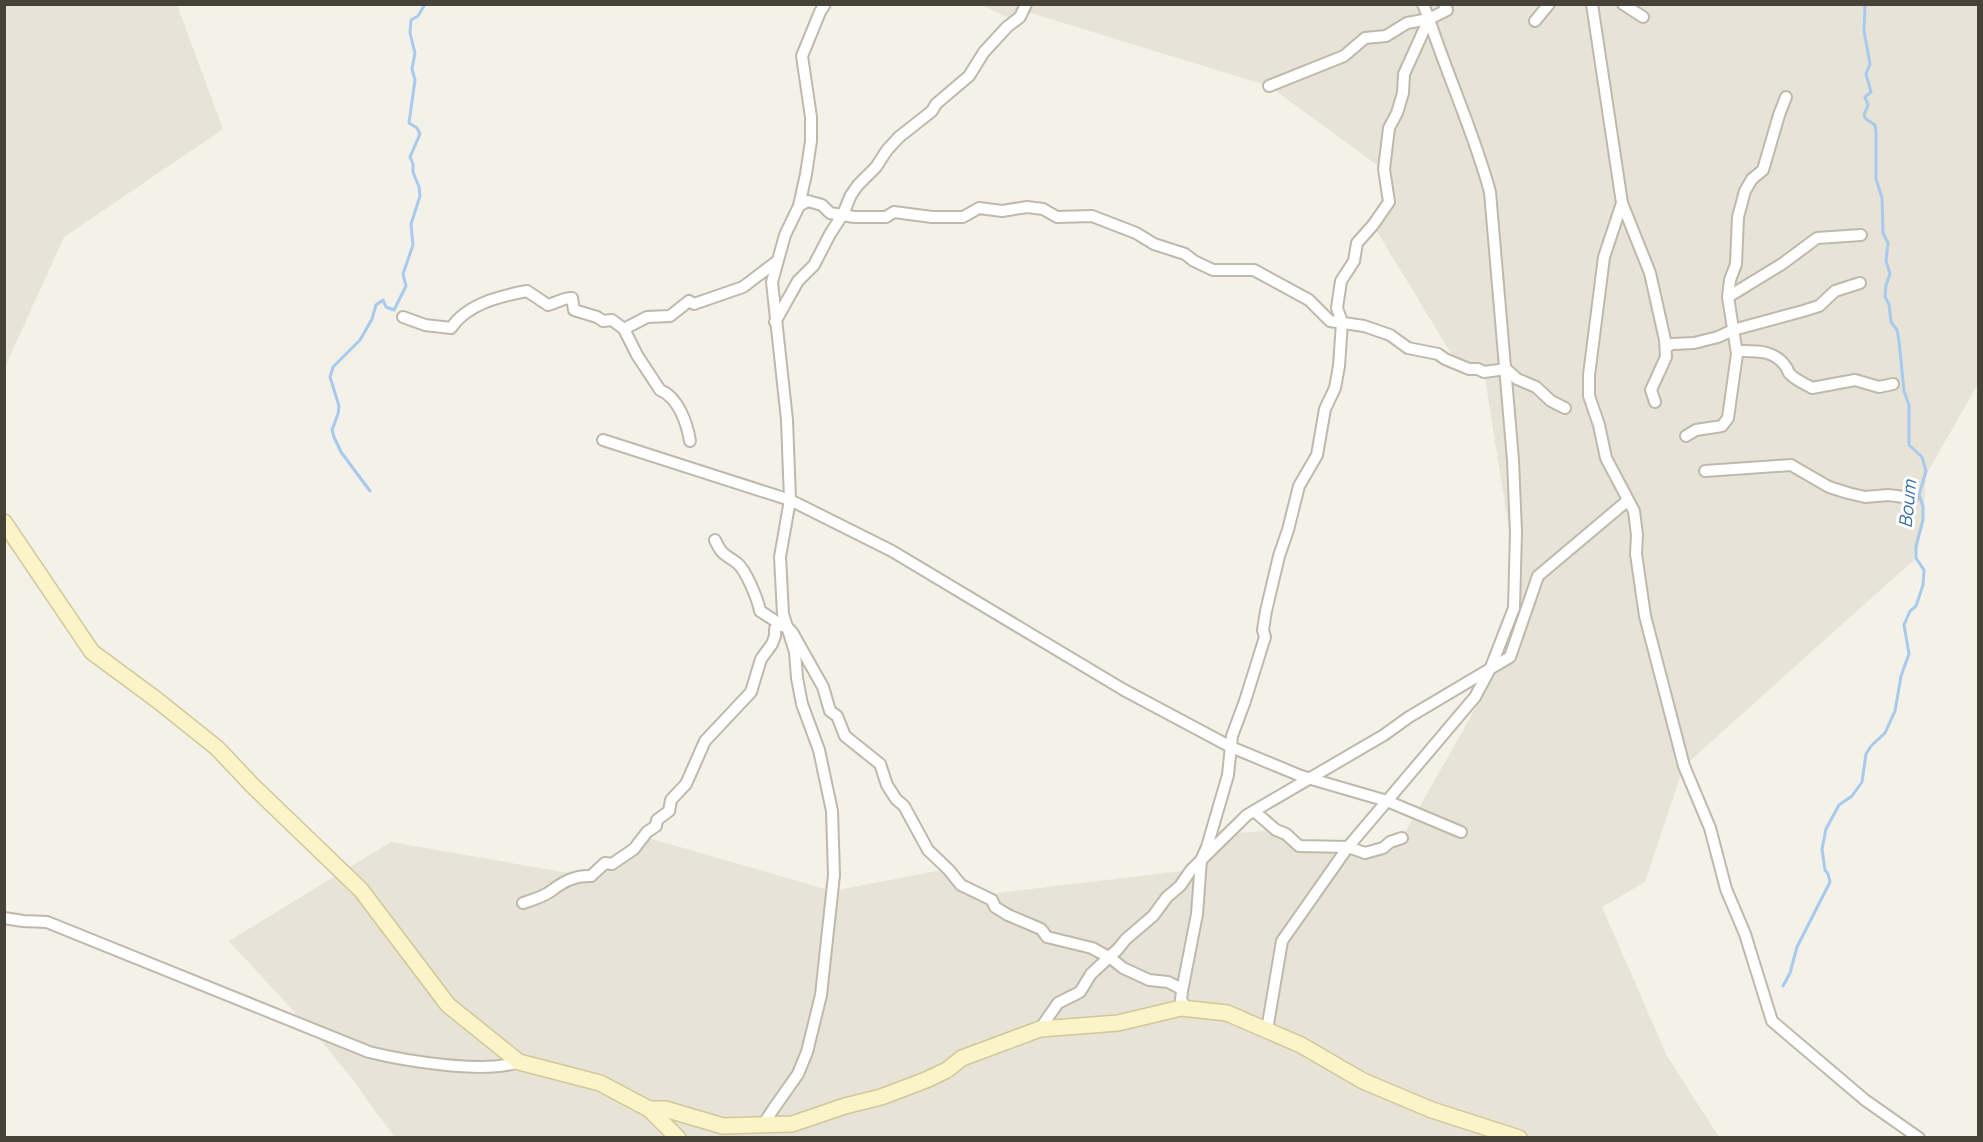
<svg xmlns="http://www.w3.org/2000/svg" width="1983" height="1142" viewBox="0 0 1983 1142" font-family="Manrope,sans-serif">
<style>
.residential{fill:#e7e3d6}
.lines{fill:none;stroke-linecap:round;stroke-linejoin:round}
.stream{stroke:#a7caed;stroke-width:3}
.street-casing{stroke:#beb9ab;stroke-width:14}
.secondary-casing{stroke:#d1c799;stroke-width:18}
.street{stroke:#fff;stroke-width:10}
.secondary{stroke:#fcf4c9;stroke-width:15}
.labels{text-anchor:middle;stroke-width:6;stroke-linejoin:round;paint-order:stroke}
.water-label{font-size:18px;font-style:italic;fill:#356fad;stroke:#fff}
</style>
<rect width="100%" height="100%" fill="#f3f1e8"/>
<!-- residential -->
<g class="residential">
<polygon points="5,4 177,5 223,129 64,237 5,367"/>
<polygon points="981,5 1978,5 1978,384 1926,475 1923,520 1916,558 1684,766 1645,882 1602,907 1667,1056 1719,1137 395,1137 372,1107 357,1085 323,1043 229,941 391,842 580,875 612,864 645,837 832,891 948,869 981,895 1191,870 1227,834 1276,830 1315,847 1383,848 1402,838 1501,663 1523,618 1484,372 1457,363 1373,225 1389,202 1384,170 1269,86 1024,11 1015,21"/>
</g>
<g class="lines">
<!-- stream -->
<g class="stream">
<polyline points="370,491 341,452 334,437 332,430 338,414 339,406 330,377 333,367 360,340 372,319 376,305 383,300 386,307 394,310 406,286 403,274 413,245 411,224 420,196 419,187 413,172 413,164 410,157 420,134 417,128 409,123 415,80 412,69 415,53 410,33 411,20 418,16 425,4"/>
<polyline points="1783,986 1790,973 1797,947 1830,882 1828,874 1825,870 1822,849 1826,829 1839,805 1852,796 1862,782 1866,754 1871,746 1885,733 1895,711 1901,676 1909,654 1904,625 1910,611 1916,606 1923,585 1924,570 1916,558 1916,546 1923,520 1923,506 1919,495 1926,471 1922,457 1909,445 1909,405 1904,391 1899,341 1897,330 1891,322 1889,304 1885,297 1886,285 1890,274 1886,261 1888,243 1883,233 1882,198 1876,179 1876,131 1875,125 1866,119 1864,115 1868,105 1865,97 1871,92 1866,74 1870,64 1864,31 1865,4"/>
</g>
<defs>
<g id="street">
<polyline points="1423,4 1429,19 1447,10 1444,4"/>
<polyline points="1592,4 1622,203 1604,257 1589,375 1589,396 1599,425 1606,458 1634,511 1637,535 1636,554 1645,616 1684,766 1710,828 1726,889 1745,934 1772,1021 1865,1100 1919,1138"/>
<polyline points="1623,4 1643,17"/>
<polyline points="1535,21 1549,4"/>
<polyline points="1269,86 1344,56 1365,38 1386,36 1407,23 1429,19"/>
<polyline points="1622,203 1650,273 1665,340 1666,357 1651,390 1655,402"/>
<polyline points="799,206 808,201 822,205 830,213 854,217 886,217 894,212 932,217 963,217 979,208 1002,211 1027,207 1043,209 1057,217 1092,216 1136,233 1154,244 1185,254 1194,261 1213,270 1254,270 1309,300 1330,321 1364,326 1390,335 1408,348 1438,354 1445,359 1469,369 1478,369 1484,372 1506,369 1517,379 1536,387 1551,401 1565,408"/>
<polyline points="1728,297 1782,264 1817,238 1861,235"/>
<path d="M403,317L425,325L451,328C467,304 500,296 527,291L548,305C557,303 562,298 572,298L574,310L597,317L603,321L612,320L624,329L647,317L670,316L689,301L694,304L743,287L776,262"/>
<polyline points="775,322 798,281 814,265 830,234 843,214 851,195 858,185 876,167 887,150 899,137 932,111 936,104 969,76 984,52 1007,27 1020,17 1026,4"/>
<path d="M624,329L637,355L660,390C678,397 687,423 690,441"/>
<polyline points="1666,347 1672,344 1694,343 1718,337 1733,330 1803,311 1819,306 1835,291 1860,283"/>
<path d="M1737,351C1755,351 1774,349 1786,367C1789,371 1787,372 1791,375C1796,380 1805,384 1812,388L1855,380L1879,387L1893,384"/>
<polyline points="1686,436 1696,430 1722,426 1728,418 1737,354 1728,297 1730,280 1736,264 1738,217 1745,191 1752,179 1763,170 1779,115 1786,97"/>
<polyline points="603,440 790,500 892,551 1124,690 1231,747 1301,776 1387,801 1461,832"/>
<polyline points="1705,471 1791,465 1829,487 1848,493 1865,497 1888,495 1912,498"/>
<path d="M715,540C723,557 724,553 737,563C746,570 758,600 760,611L777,622L778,625L787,627L792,632L823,687L830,711L837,716L845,736L880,764L887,785L896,799L904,806L928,850L948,869L961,885L992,900L995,907L1008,915L1041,929L1047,937L1092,948L1112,959L1123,968L1149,980L1168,982L1182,989"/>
<polyline points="1254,811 1276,830 1286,834 1299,846 1348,847 1365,853 1383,848 1390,842 1402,838"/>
<path d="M523,903C532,900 543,897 551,891C563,882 575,875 591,876L605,863L612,864L634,849L647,832L656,826L657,820L669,811L671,800L686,784L705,741L751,692L761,659L772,644L775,636V629L778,625"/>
<path d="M4,918L23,921L47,922L369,1052C405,1061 485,1074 519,1062"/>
<path d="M1186,1009L1181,999L1182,991L1197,914L1201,860L1207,847L1228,775L1232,736L1245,701L1265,637L1263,630L1266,611L1279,556L1288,530L1299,486L1317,455L1325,409L1335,388L1339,366L1342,322L1337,308L1341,281L1354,261L1357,243L1373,225L1389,202L1384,169L1389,128L1397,113L1403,93L1404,74L1429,19C1448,77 1474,133 1490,192L1513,460L1516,532L1514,608L1491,667L1475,697L1348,847L1282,941L1267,1030"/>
<polyline points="1040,1029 1058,1003 1080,992 1091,974 1118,949 1126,939 1153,916 1167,897 1180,886 1191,870 1247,815 1384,735 1409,717 1510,657 1538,576 1627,501"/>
<polyline points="766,1125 766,1120 774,1108 798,1074 807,1052 821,995 834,875 832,811 819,750 802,704 797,678 795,652 783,614 780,557 790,500 787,420 772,282 785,235 799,206 806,174 811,141 811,117 802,56 820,12 825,4"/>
</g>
<g id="secondary">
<polyline points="4,522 92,652 157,700 217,748 253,786 361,890 448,1005 519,1062 600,1083 649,1109 678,1138"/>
<polyline points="649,1109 665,1109 723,1126 792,1124 845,1106 881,1097 926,1080 947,1070 962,1058 1040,1029 1118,1023 1181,1008 1227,1013 1301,1045 1363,1081 1432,1110 1519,1138"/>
</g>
</defs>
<!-- street casing -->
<use href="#street" class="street-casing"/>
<!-- secondary casing -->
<use href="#secondary" class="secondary-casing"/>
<!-- street -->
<use href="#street" class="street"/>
<!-- secondary -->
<use href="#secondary" class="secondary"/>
</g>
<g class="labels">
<!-- water labels -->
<g class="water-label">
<text transform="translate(1908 504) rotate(-84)" y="6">Boum</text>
</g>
</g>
<!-- border -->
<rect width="1983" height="1142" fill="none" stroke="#464237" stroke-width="12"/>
</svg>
